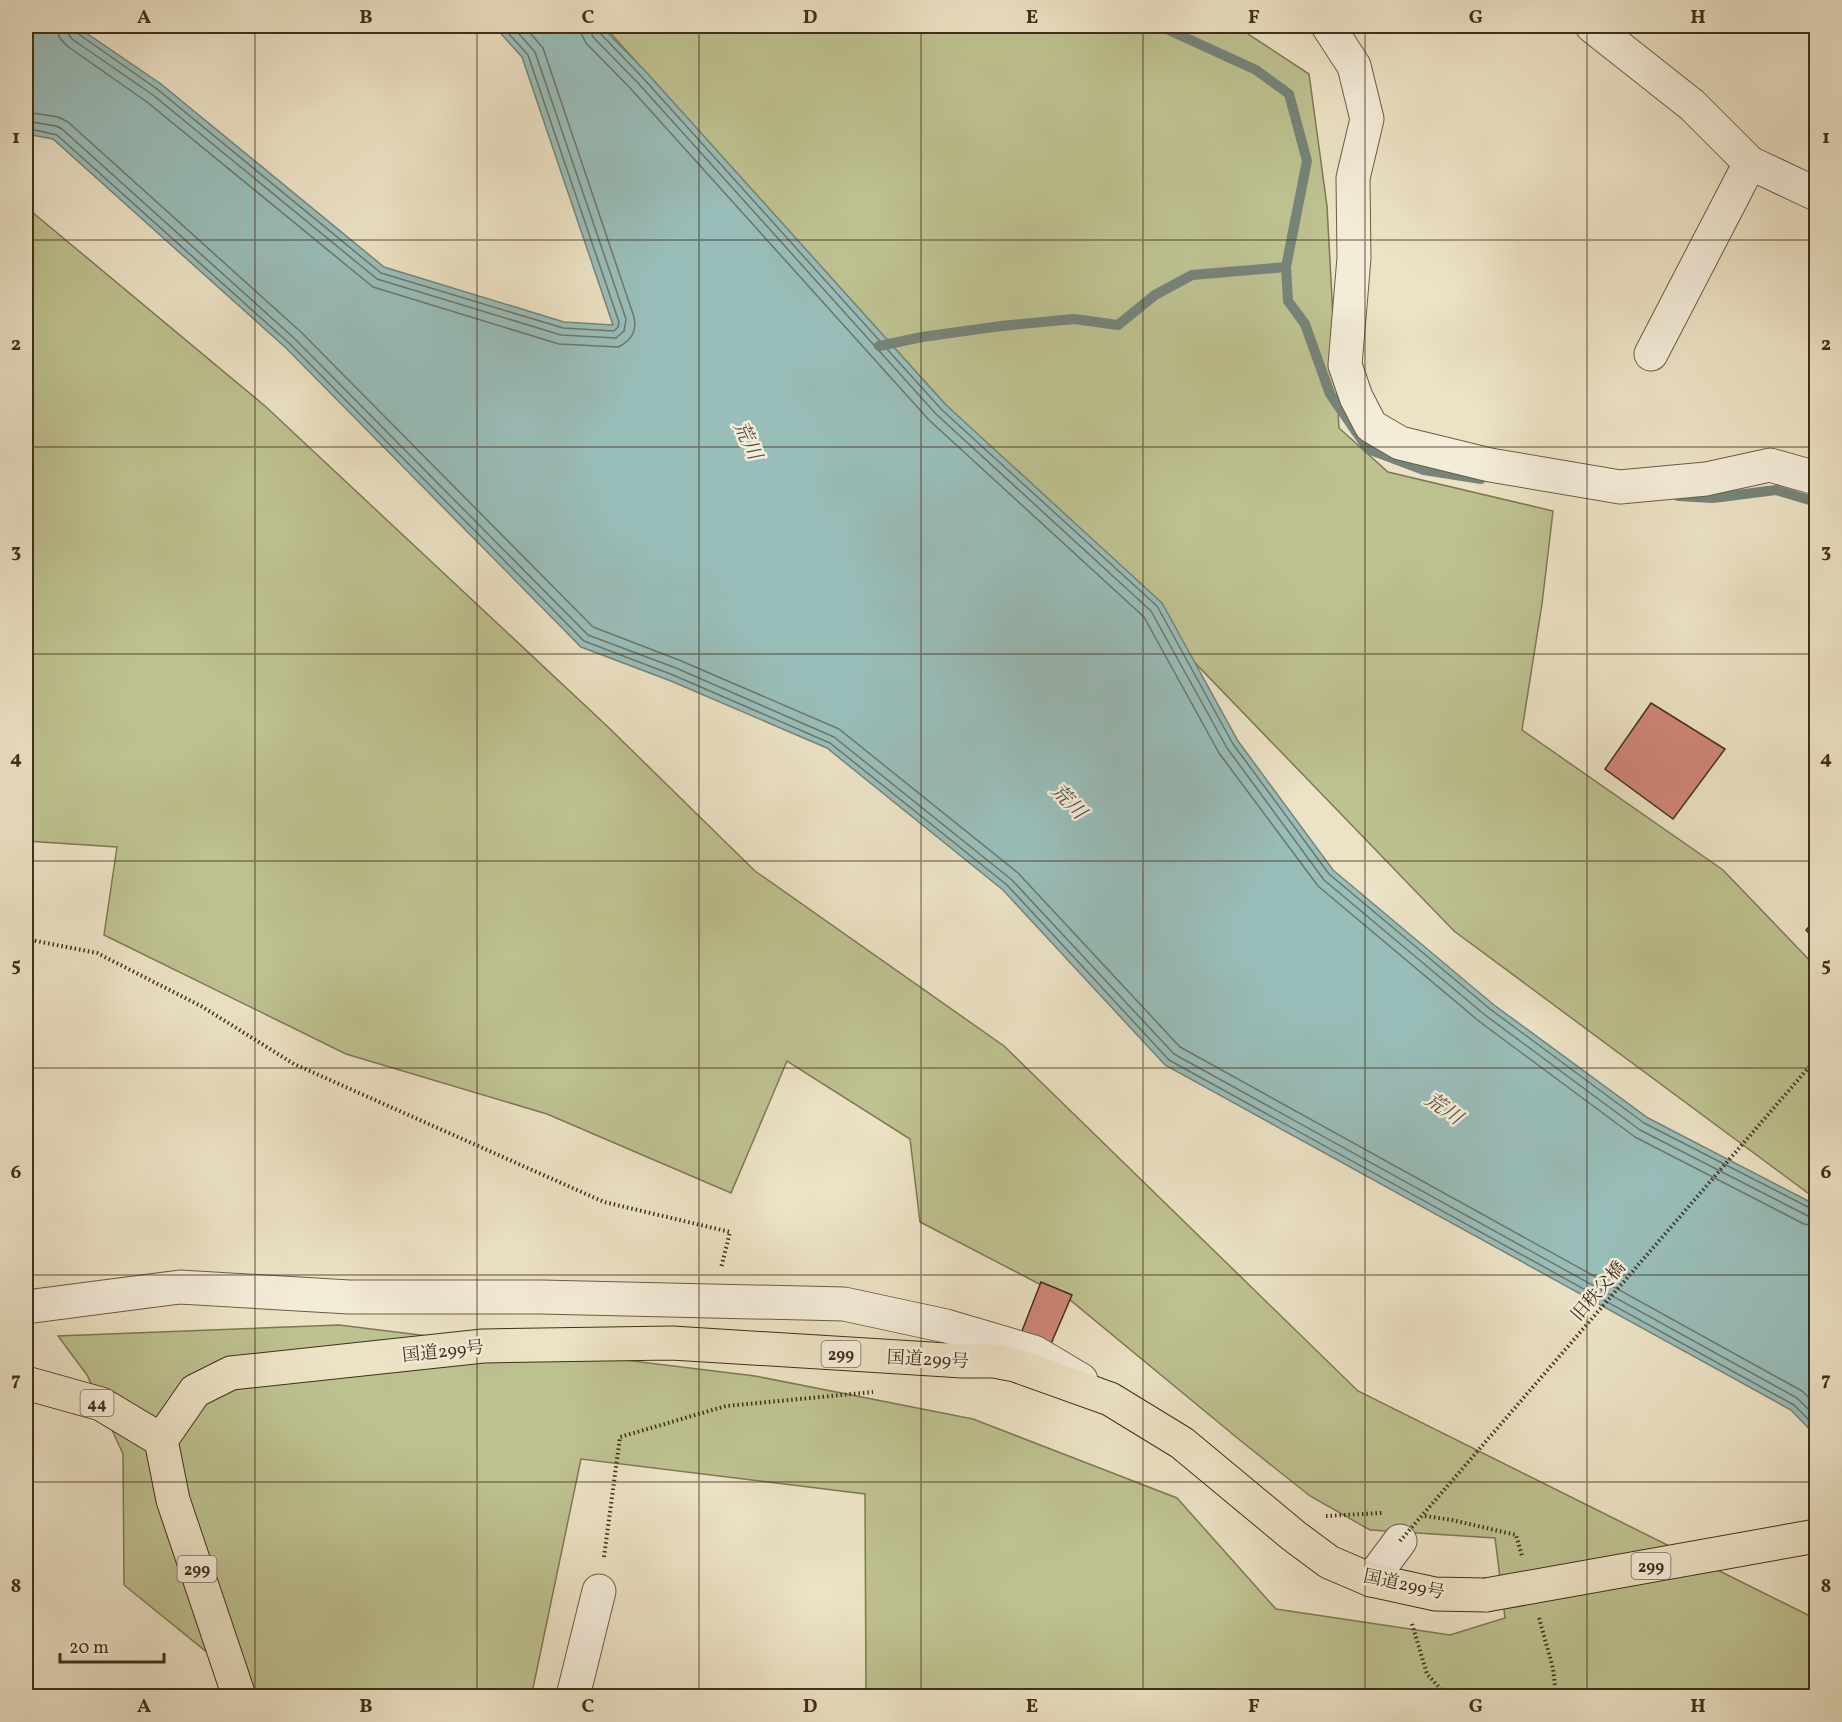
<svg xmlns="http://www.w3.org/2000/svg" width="1842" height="1722" viewBox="0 0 1842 1722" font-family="Vollkorn,'Noto Serif JP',serif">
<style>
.green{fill:#bec190;stroke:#807854;stroke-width:1.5}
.water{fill:#99bdb9;stroke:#768479;stroke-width:1.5}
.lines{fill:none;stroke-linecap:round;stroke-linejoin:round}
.shore{stroke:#6d7669;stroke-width:1.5}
.stream{stroke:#768479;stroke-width:10}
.building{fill:#d08677;stroke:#412f19;stroke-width:1.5}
.minor-casing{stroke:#6c5c44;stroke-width:35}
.major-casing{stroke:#412f19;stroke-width:35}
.highway-casing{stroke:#412f19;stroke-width:35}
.path{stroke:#412f19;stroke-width:4;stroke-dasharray:1.5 3;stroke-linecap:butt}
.minor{stroke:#f3ecd9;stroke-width:33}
.major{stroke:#ece2c5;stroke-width:33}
.highway{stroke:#ece2c5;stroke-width:33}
.highway-bridge-casing{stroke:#412f19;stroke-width:35;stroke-linecap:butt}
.path-bridge{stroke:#412f19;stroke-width:4;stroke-dasharray:1.5 3;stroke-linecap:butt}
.highway-bridge{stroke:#ece2c5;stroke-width:33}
.grid{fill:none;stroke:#412f19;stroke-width:1.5;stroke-opacity:0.55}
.labels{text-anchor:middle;stroke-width:5;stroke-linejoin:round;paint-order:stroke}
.shield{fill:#f3ecd9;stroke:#766853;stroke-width:1.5}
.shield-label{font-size:16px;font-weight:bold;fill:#412f19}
.street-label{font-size:18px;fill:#412f19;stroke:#f3ecd9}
.water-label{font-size:20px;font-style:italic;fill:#575241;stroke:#f3ecd9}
.neatline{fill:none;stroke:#412f19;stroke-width:2}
.grid-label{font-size:20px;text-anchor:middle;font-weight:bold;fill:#412f19}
</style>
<rect width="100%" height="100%" fill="#ece2c5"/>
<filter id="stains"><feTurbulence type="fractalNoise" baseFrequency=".00333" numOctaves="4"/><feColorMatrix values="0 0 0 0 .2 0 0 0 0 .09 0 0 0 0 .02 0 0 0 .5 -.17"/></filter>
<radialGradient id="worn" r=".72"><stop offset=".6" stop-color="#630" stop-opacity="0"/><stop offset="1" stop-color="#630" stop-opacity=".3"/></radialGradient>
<!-- green -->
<g class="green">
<polygon points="604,26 1236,26 1309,74 1327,206 1339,428 1388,472 1553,511 1542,604 1522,730 1723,870 1816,967 1816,1199 1454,931 945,404"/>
<polygon points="26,207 265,406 607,726 755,871 1004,1046 1358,1391 1816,1619 1816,1696 896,1696 866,1692 865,1494 581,1459 532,1693 470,1696 261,1696 124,1585 123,1454 87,1375 58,1336 339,1325 755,1376 973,1419 1177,1498 1276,1609 1450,1635 1505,1618 1495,1538 1370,1530 1310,1496 1241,1441 1070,1300 920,1222 910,1139 787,1061 731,1193 547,1114 346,1054 104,935 117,847 26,841"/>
</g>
<!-- water -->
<polygon class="water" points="26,26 76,26 161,84 384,267 564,322 613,325 522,57 494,26 601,26 647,73 945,404 1162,603 1238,741 1333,870 1494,1005 1648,1118 1816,1205 1816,1436 1791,1410 1165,1065 1003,890 827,748 671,681 581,647 286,348 53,139 26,134"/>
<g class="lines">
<!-- shore -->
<g class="shore">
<path d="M57,26L59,37L67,46L147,102L373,287L559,344L618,347C631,341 637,331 634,317L543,48L524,26"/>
<polyline points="66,26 68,33 72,39 153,95 377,279 561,335 616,338 624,331 626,319 535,52 512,26"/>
<polyline points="74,26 77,33 157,89 381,273 563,328 614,331 618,327 619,322 528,55 502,26"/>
<polyline points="580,26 582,35 586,43 631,89 929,420 1144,617 1219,753 1318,886 1480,1022 1635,1137 1804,1224 1816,1226"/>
<polyline points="589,26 593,37 638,83 936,414 1151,611 1227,748 1324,880 1485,1015 1640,1130 1808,1216 1816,1217"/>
<polyline points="597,26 599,32 643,78 941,409 1157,606 1233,744 1329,874 1490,1009 1644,1123 1812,1209 1816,1210"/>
<polyline points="26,112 58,117 68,122 301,332 593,627 679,660 839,729 1018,873 1180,1047 1802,1391 1816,1404"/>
<polyline points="26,121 56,126 62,129 295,339 588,635 676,668 834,737 1012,880 1174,1054 1797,1398 1816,1417"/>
<polyline points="26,128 57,135 290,344 584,641 673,675 830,743 1007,885 1169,1060 1794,1405 1816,1427"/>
</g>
<!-- stream -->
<g class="stream">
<polyline points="1286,267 1288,301 1305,324 1330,394 1368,449 1424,470 1481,479"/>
<polyline points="879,346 922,337 1001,326 1074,319 1118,325 1155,295 1192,275 1286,267 1307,161 1289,94 1256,70 1160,26"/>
<polyline points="1678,496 1713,498 1776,490 1816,502"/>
</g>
</g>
<!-- building -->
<g class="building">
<polygon points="1651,703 1725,749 1673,819 1605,769"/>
<polygon points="1816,919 1816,941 1806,930"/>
<polygon points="1041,1282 1072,1295 1050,1346 1020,1336"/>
</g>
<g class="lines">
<defs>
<g id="minor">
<polyline points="1328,26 1354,66 1367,119 1353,178 1354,258 1345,365 1356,397 1371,426 1400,443 1490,465 1620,487 1706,479 1770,465 1816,478"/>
<polyline points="1592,26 1692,105 1750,163 1816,194"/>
<polyline points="1651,354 1750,163"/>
<polyline points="26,1307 180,1287 349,1297 541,1297 844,1304 946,1326 1034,1352 1081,1380"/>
<polyline points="1371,1580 1400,1541"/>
<polyline points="573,1696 599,1591"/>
</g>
<polyline id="major" points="26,1383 101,1404 161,1440"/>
<polyline id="highway" points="239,1696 173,1500 161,1440 195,1391 231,1373 483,1346 672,1343 963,1361 994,1361 1015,1365 1110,1399 1182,1443 1294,1536 1329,1562 1371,1580 1435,1594 1486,1595"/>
</defs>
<!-- minor casing -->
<use href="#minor" class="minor-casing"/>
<!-- major casing -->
<use href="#major" class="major-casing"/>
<!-- highway casing -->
<use href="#highway" class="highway-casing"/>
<!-- path -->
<g class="path">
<polyline points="26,939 97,953 201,1006 294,1064 604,1202 730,1232 721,1268"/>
<polyline points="1326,1516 1382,1513"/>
<polyline points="1425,1516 1452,1520 1516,1535 1522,1556"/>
<polyline points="604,1557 620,1437 726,1406 873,1392"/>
<polyline points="1539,1618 1553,1668 1556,1696"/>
<polyline points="1412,1624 1427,1674 1447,1696"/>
</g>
<!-- minor -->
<use href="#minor" class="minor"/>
<!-- major -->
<use href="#major" class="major"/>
<!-- highway -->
<use href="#highway" class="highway"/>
<defs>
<polyline id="highway-bridge" points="1486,1595 1816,1536"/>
</defs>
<!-- highway-bridge casing -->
<use href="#highway-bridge" class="highway-bridge-casing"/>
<!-- path-bridge -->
<polyline class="path-bridge" points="1400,1541 1816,1059"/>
<!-- highway-bridge -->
<use href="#highway-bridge" class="highway-bridge"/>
</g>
<!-- grid -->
<path class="grid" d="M255,26V1696M477,26V1696M699,26V1696M921,26V1696M1143,26V1696M1365,26V1696M1587,26V1696M26,240H1816M26,447H1816M26,654H1816M26,861H1816M26,1068H1816M26,1275H1816M26,1482H1816"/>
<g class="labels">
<!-- shield labels -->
<g class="shield">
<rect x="821.5" y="1341" width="39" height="26" rx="4.5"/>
<rect x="80.5" y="1390" width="33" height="26" rx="4.5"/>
<rect x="1631.5" y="1553" width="39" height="26" rx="4.5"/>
<rect x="177.5" y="1556" width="39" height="26" rx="4.5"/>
</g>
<g class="shield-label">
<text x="841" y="1360">299</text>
<text x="97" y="1409">44</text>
<text x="1651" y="1572">299</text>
<text x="197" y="1575">299</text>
</g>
<!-- street labels -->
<g class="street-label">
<text transform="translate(1598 1291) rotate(-49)" y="6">旧秩父橋</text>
<text transform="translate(443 1351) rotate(-6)" y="6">国道299号</text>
<text transform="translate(928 1359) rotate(3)" y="6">国道299号</text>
<text transform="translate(1404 1584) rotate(12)" y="6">国道299号</text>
</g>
<!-- water labels -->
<g class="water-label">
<text transform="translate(748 440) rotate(65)" y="7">荒川</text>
<text transform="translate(1069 801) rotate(46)" y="7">荒川</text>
<text transform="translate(1444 1108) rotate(35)" y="7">荒川</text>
</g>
</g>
<!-- margin -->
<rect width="1842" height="1722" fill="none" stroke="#ece2c5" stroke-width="66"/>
<!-- scale -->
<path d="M60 1653v9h104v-9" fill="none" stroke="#412f19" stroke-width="3"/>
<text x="69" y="1653" font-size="18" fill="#412f19" stroke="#f3ecd9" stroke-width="4.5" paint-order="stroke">20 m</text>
<rect x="33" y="33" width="1776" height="1656" class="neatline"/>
<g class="grid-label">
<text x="144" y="23">A</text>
<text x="366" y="23">B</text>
<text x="588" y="23">C</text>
<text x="810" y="23">D</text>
<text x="1032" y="23">E</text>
<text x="1254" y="23">F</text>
<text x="1476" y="23">G</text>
<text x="1698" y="23">H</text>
<text x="16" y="143">1</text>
<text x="1826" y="143">1</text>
<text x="16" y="350">2</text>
<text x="1826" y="350">2</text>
<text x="16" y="557">3</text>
<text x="1826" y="557">3</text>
<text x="16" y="764">4</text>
<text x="1826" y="764">4</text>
<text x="16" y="971">5</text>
<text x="1826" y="971">5</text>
<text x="16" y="1178">6</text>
<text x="1826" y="1178">6</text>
<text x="16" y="1385">7</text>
<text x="1826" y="1385">7</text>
<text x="16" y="1592">8</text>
<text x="1826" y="1592">8</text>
<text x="144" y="1712">A</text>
<text x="366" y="1712">B</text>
<text x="588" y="1712">C</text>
<text x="810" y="1712">D</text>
<text x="1032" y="1712">E</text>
<text x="1254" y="1712">F</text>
<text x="1476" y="1712">G</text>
<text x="1698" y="1712">H</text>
</g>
<rect width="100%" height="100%" filter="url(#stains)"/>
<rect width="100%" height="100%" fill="url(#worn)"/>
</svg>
